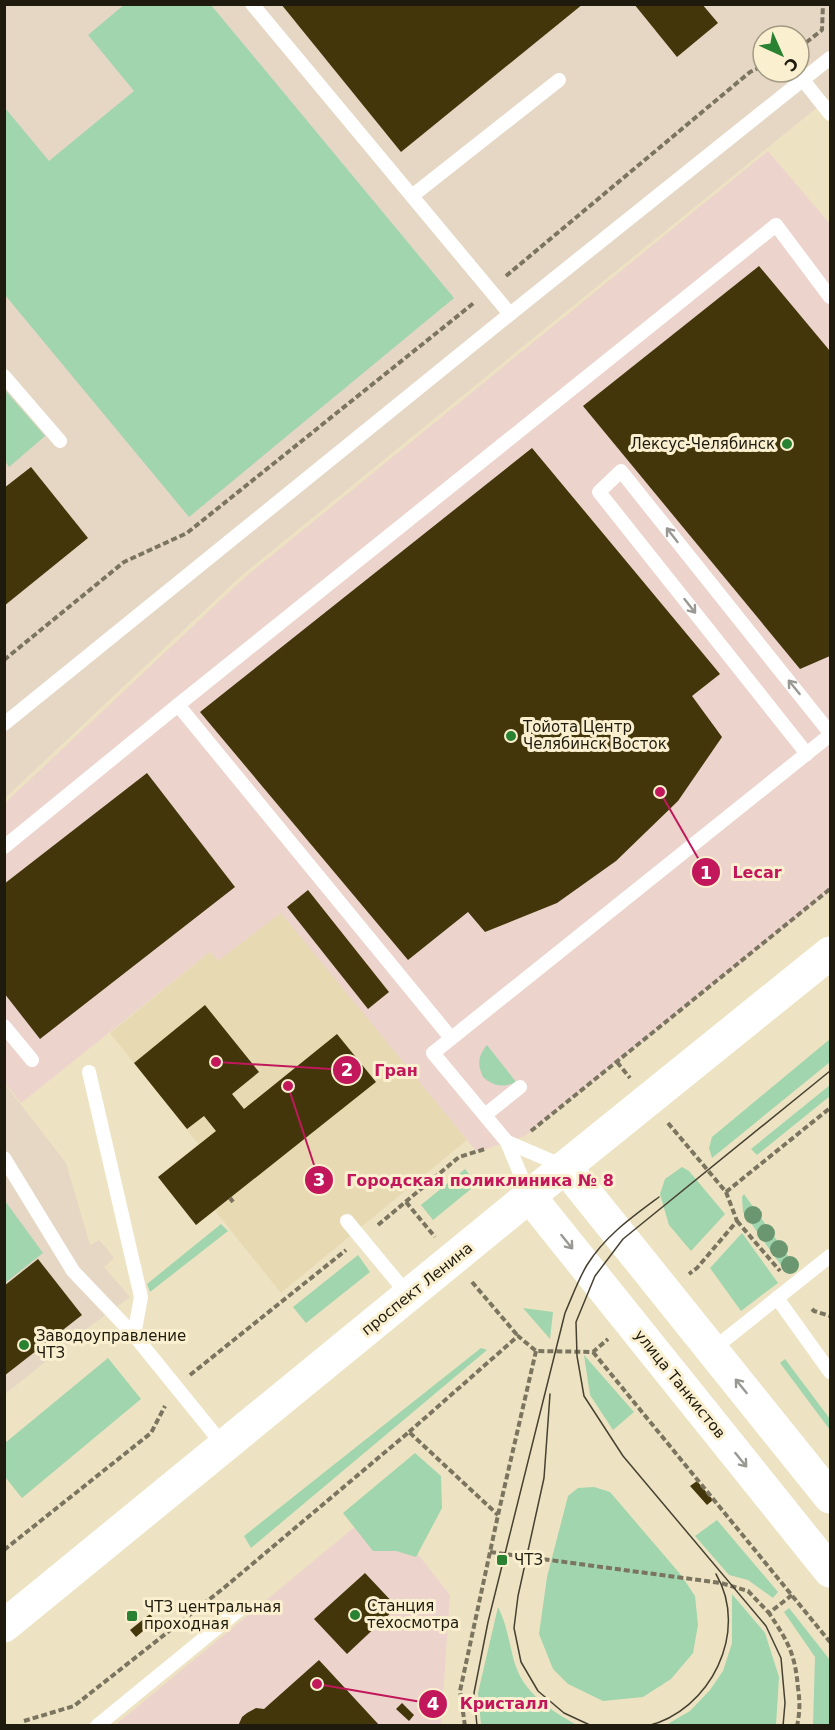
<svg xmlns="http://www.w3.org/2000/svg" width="835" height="1730" viewBox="0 0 835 1730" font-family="'DejaVu Sans',sans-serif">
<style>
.commercial{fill:#ecd3cb}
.industrial{fill:#e5d7c4;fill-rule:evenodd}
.built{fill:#e7dab3}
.green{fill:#a0d5ae}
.building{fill:#42360a}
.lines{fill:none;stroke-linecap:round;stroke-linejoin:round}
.path{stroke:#7b7560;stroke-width:4;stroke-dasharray:6 3;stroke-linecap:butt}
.lane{stroke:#fff;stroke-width:14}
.secondary{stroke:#fff;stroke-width:33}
.tram{stroke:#464131;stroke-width:1.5}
.tree{fill:#6b9770}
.oneway{stroke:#9a9893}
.poi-dot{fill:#298232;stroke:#faf0d0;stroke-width:2}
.labels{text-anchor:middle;stroke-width:6;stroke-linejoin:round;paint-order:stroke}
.poi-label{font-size:15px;fill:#1e1a0e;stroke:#faf0d0;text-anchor:start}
.street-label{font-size:15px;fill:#1e1a0e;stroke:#faf0d0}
.leader{fill:none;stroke:#c2185b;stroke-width:2}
.callout-dot{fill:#c2185b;stroke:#faf0d0;stroke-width:2}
.mark-label{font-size:18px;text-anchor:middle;font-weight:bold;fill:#fff}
.callout-label{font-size:16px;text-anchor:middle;font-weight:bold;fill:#c2185b;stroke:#faf0d0;stroke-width:6;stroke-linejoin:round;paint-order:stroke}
</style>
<rect width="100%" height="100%" fill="#ede3c3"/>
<!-- commercial -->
<g class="commercial">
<polygon points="768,151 830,224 830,891 525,1136 477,1152 399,1058 218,961 210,952 21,1103 5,1083 5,803 244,578"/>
<polygon points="380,1506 450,1595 441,1725 114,1726"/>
</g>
<!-- industrial -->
<g class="industrial">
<path d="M5,5H830V97L241,576L5,798ZM763,36H799V72H763Z"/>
<polygon points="4,1083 66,1163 90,1245 99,1240 114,1258 104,1267 130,1297 93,1324 5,1394"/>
</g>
<!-- built -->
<polygon class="built" points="281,913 467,1140 281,1293 215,1211 196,1225 158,1177 198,1144 110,1033 210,952 218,961"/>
<!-- green -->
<g class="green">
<polygon points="125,4 211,5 454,298 189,517 5,295 5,108 49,161 134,91 88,35"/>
<polygon points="4,389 45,436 9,467 5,461"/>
<polygon points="830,1039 830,1062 712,1158 709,1148 712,1137"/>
<path d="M487,1045L516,1082C503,1088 493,1086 483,1077C477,1064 478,1056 487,1045Z"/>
<polygon points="830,1085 830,1096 757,1155 751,1149"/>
<polygon points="682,1167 689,1171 725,1214 691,1251 669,1225 660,1194 665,1179"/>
<polygon points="465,1169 477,1184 433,1220 421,1205"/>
<polygon points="744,1194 798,1270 793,1272 785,1271 743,1212 742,1197"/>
<polygon points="5,1201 43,1253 5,1283 4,1201"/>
<polygon points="221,1224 228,1231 150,1292 147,1284"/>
<polygon points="742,1233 778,1283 741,1311 710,1268"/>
<polygon points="358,1255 370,1272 306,1323 293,1307"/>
<polygon points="523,1308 553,1312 550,1339"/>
<polygon points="481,1348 487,1350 251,1548 244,1536"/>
<polygon points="584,1355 634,1412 613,1430 590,1395"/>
<polygon points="108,1358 141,1399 22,1498 5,1477 5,1443"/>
<polygon points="785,1359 830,1419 830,1430 780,1363"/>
<polygon points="415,1453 441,1476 442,1508 416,1557 396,1551 373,1551 343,1513"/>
<polygon points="594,1487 610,1492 681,1575 695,1596 698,1625 693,1653 671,1679 643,1697 603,1701 568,1684 553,1669 539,1634 547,1577 568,1496 578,1488"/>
<polygon points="717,1520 778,1592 773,1598 748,1580 729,1575 695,1536"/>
<polygon points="732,1594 765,1633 779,1677 776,1725 666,1725 690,1711 710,1690 723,1671 732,1643"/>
<path d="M498,1607C507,1625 509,1642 514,1661C523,1693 550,1710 577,1725H481L478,1693Z"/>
<polygon points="789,1608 830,1660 830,1725 813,1725 815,1657 784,1612"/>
</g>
<!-- building -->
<g class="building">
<polygon points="281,4 583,4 401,152"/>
<polygon points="634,4 702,4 718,23 677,57"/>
<polygon points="759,266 830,351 830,656 800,669 583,406"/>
<polygon points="532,448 720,674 692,696 722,737 678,801 616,861 557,903 485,932 468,912 408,960 200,712"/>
<polygon points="31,467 88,538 4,606 4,488"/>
<polygon points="147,773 235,887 40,1039 4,993 4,884"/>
<polygon points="308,890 389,992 368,1009 287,907"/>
<polygon points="205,1005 259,1072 232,1094 244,1109 337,1034 376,1082 196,1225 158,1177 216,1131 204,1116 187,1129 134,1063"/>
<polygon points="38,1259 82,1315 4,1376 4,1286"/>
<polygon points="697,1481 713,1500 707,1505 690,1486"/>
<polygon points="365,1573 397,1607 347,1654 314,1619"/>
<polygon points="150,1614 155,1621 136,1637 130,1630"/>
<polygon points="319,1660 380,1726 238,1726 242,1717 247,1713 256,1708 264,1709"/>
<polygon points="402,1703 414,1715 409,1721 396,1709"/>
</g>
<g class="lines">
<!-- path -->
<g class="path">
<polyline points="799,48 822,30 823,4"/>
<polyline points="506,276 750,72 763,66"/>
<polyline points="4,660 124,562 187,533 475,302"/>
<polyline points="617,1062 630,1078"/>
<polyline points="668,1123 726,1192 737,1221 697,1268 689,1274"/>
<polyline points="531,1131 830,889"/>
<polyline points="726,1192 830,1108"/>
<polyline points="230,1198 233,1202"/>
<polyline points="406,1202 435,1237"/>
<polyline points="737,1221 780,1271"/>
<polyline points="378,1225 459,1157 485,1149"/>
<polyline points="472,1282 518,1336"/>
<polyline points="812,1309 814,1311 830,1316"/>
<polyline points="593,1352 830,1642"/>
<polyline points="190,1375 346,1250"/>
<polyline points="409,1432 518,1336 536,1351 593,1352 608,1339"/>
<polyline points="4,1550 151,1433 165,1406"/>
<polyline points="490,1552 721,1583 748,1591 769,1613"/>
<path d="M792,1595L769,1613C788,1642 795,1653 798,1688C800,1702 800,1712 797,1726"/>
<polyline points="24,1721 74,1706 225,1587 409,1432 498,1515"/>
<polyline points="465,1726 460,1691 498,1515 536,1351"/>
</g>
<!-- lane -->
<g class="lane">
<polyline points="252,4 510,314"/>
<polyline points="803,80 830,114"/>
<polyline points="412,196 559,80"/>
<polyline points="4,376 60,441"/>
<polyline points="4,724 510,314 830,58"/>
<polyline points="807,754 599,492 621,471 830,733"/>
<polyline points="4,847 178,705"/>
<polyline points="4,1026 32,1060"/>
<polyline points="451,1038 178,705 776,225 830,297"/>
<polyline points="89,1072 141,1297 134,1335"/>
<polyline points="485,1115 520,1087"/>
<polyline points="507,1142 563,1166"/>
<polyline points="4,1158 73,1271 134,1335 224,1446"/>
<polyline points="529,1195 507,1142 433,1053 830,735"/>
<polyline points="347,1221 409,1296"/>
<polyline points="777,1298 830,1372"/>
<polyline points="712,1350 830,1256"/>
<polyline points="97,1726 240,1609"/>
</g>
<!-- secondary -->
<g class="secondary">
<polyline points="565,1167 830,1497"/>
<polyline points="530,1197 830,1571"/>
<polyline points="4,1626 565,1167 830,953"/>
</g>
<!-- tram -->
<g class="tram">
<polyline points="550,1394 544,1478 518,1596 514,1628 521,1662 538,1691 564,1713 592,1726"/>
<path d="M477,1726L474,1693L488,1622L565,1313C572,1297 578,1280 587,1265C605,1236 632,1217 659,1197"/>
<path d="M647,1726C710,1711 750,1632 716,1574"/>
<polyline points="783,1726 785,1703 781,1658 766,1626 623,1456 584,1396 577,1356 576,1322 595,1276 623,1239 830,1071"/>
</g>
</g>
<!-- trees -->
<g class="tree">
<circle cx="753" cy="1215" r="9"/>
<circle cx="766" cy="1233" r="9"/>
<circle cx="779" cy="1249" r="9"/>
<circle cx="790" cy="1265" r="9"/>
</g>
<!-- one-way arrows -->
<defs><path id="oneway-shaft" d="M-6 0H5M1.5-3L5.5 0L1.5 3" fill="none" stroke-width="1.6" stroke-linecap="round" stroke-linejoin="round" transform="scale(1.5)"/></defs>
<g class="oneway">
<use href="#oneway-shaft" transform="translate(672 535) rotate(-128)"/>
<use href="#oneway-shaft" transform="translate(690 606) rotate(52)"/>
<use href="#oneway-shaft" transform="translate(794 687) rotate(-129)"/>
<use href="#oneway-shaft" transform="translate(567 1242) rotate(51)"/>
<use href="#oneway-shaft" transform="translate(741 1386) rotate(-129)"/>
<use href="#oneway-shaft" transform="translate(741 1460) rotate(51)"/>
</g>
<!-- markers -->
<g class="poi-dot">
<circle cx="787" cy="444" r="6"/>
<circle cx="511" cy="736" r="6"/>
<circle cx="24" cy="1345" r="6"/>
<rect x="496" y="1554" width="12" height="12" rx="3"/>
<circle cx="355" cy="1615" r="6"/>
<rect x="126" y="1610" width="12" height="12" rx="3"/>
</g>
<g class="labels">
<!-- poi labels -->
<g class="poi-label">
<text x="775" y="449" text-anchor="end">Лексус-Челябинск</text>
<text x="523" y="732">Тойота Центр<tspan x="523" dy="17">Челябинск Восток</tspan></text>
<text x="36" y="1341">Заводоуправление<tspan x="36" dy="17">ЧТЗ</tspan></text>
<text x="514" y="1565">ЧТЗ</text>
<text x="367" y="1611">Станция<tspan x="367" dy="17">техосмотра</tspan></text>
<text x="144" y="1612">ЧТЗ центральная<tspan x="144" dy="17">проходная</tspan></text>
</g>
<!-- street labels -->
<g class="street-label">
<text transform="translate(417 1289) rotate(-39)" y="5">проспект Ленина</text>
<text transform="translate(680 1384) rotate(51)" y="5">улица Танкистов</text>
</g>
</g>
<!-- callouts -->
<path class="leader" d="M660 792L706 872M216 1062L347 1070M288 1086L319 1180M317 1684L433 1704"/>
<g class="callout-dot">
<circle cx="660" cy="792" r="6"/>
<circle cx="216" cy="1062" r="6"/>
<circle cx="288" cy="1086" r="6"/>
<circle cx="317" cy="1684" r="6"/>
<circle cx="706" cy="872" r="15"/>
<circle cx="347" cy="1070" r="15"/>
<circle cx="319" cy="1180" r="15"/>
<circle cx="433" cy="1704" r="15"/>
</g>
<g class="mark-label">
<text x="706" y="879">1</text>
<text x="347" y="1076">2</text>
<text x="319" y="1186">3</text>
<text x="433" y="1710">4</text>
</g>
<g class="callout-label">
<text x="757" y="878">Lecar</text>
<text x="396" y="1076">Гран</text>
<text x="480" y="1186">Городская поликлиника № 8</text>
<text x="504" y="1709">Кристалл</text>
</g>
<!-- border -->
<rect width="835" height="1730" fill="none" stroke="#1e1a0e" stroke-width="12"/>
<!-- north arrow -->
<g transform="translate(781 54) rotate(135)"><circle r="28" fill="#faf0d0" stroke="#a29a82" stroke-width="1.5"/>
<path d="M0-4.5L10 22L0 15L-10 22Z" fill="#298232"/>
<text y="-9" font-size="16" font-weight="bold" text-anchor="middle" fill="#1e1a0e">С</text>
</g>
</svg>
